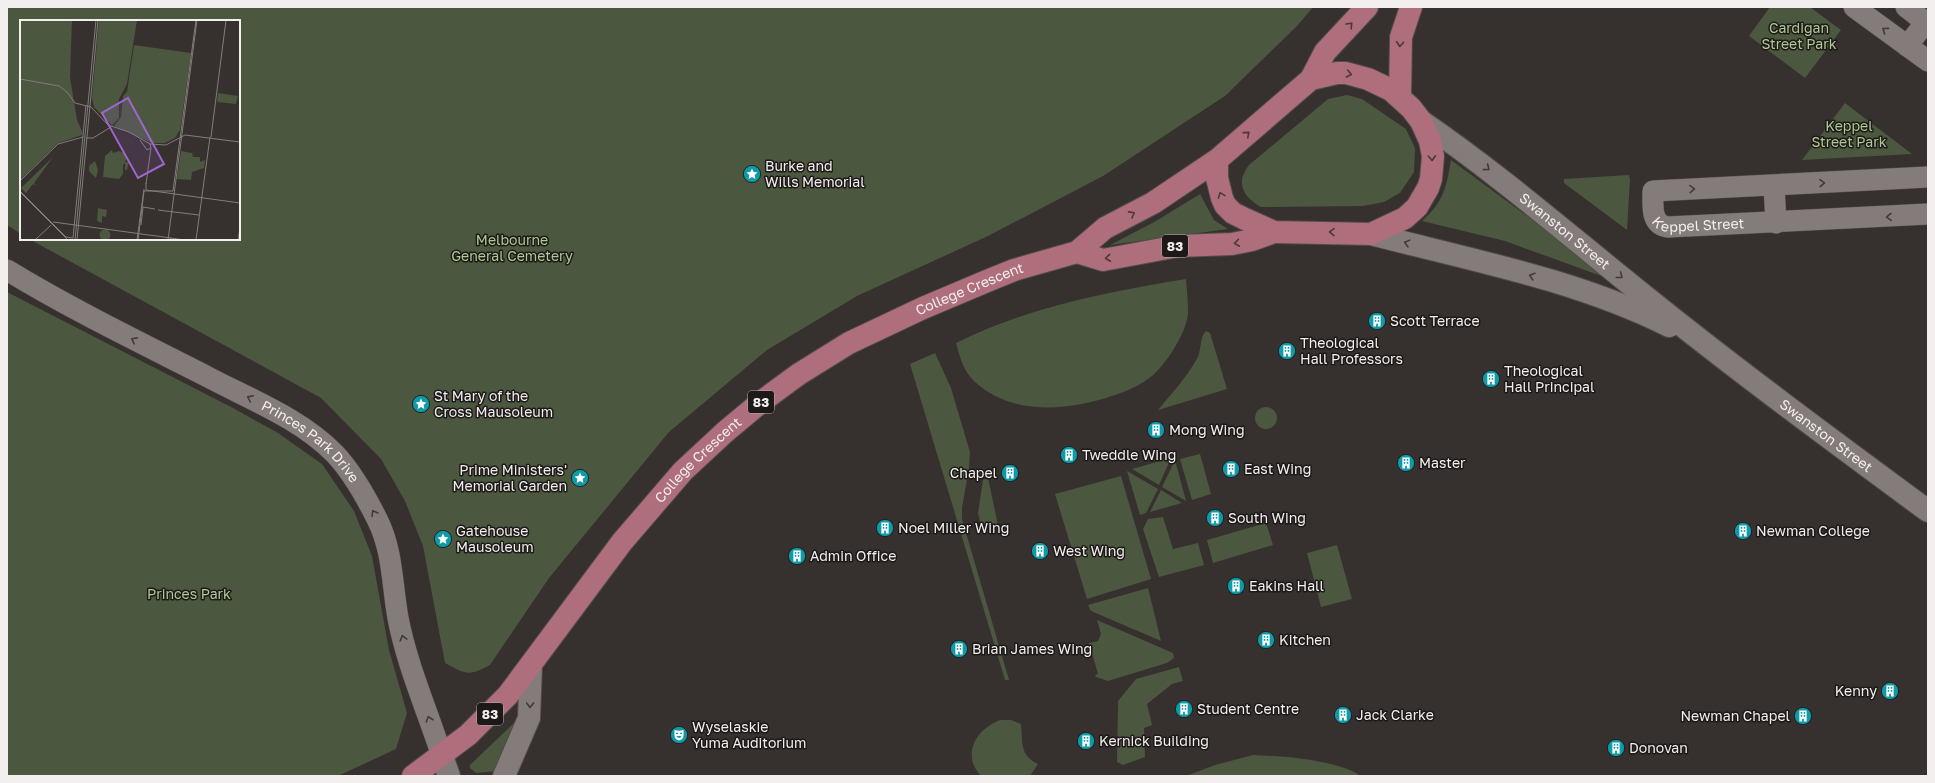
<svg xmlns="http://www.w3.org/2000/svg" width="1935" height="783" viewBox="0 0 1935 783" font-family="'Golos Text',sans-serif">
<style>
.green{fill:#4b573f}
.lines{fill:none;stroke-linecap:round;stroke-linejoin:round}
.minor-casing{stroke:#514c4a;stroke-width:22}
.secondary-casing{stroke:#514c4a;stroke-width:24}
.trunk-casing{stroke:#514c4a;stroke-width:24}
.minor{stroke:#837c7a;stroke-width:21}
.secondary{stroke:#837c7a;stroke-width:22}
.trunk{stroke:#ae6e7c;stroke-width:22}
.oneway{stroke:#4f373b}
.oneway2{stroke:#403c3a}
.labels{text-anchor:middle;stroke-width:3;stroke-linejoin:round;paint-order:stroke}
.shield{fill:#1c1918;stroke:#b2afae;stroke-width:1}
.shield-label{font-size:13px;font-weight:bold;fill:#f3efee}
.park-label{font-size:14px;fill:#b0ca94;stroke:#1c1918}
.poi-label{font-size:14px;fill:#f3efee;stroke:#1c1918;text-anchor:start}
.street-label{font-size:14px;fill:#f3efee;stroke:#1c1918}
.inset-road{fill:none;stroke:#827c7b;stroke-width:1}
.view{fill:#9f66cd;fill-opacity:0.15;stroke:#9f66cd;stroke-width:2}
.inset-edge{fill:none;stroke:#f3efee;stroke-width:2}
</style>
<rect width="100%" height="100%" fill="#36302e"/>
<!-- green -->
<g class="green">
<path d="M7,7H1313L1298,25L1225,96L1103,176L988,236L857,296L767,350L669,432L549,578L490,665C468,677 466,674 445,663L423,546L405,501L381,459L321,398L29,239H239V21H21V234L7,225Z"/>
<polygon points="1770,7 1810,7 1841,30 1805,78 1749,36"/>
<path d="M1347,95L1362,99L1406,129L1415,148L1414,172L1400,193L1384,202L1363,206L1261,207C1243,197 1235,183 1249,165L1328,99Z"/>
<polygon points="1845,103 1912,154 1802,160"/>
<path d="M1451,160L1615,281L1505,241L1422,221C1444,201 1446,188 1451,160Z"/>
<polygon points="1629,175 1630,180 1627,230 1564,183 1564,179"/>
<polygon points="1200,194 1214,220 1228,229 1110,245 1156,221"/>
<path d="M1186,279C1187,290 1188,302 1188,313C1187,330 1171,356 1159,369C1147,383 1130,390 1112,396C1068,411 1011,416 974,381C963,371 960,357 956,343C1028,307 1107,292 1186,279Z"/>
<polygon points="7,292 233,408 278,433 322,464 354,511 372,556 389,650 407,713 396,749 338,776 7,776"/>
<path d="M1206,331L1210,333L1227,389L1158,410C1172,393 1187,377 1198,357C1201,350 1200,336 1206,331Z"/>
<polygon points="935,353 951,388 970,452 969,468 962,508 962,519 1009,680 1005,680 910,364"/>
<circle cx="1266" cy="418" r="11"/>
<polygon points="1200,454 1211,494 1192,500 1180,459"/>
<polygon points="1171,458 1159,485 1132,469"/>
<polygon points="1175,460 1186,501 1162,487"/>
<polygon points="1127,471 1158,489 1146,513 1140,515"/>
<polygon points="1121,476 1151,579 1087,599 1055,494"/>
<polygon points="988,478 998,525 982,530 978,513 983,480"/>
<polygon points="1161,490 1182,503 1150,512"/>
<polygon points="1163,517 1173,549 1198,543 1204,565 1159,577 1143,529 1148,519"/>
<polygon points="1266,523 1273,545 1213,563 1207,540"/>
<polygon points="1337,545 1352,599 1321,607 1307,553"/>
<polygon points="1148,588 1161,641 1091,611 1088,605"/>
<polygon points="1097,620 1173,653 1174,658 1167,663 1108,681 1096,677 1095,675 1098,674 1089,643 1098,641 1101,634"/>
<polygon points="1179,667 1183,681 1172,684 1147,704 1152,725 1144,728 1145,757 1123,765 1117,762 1118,701 1136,679"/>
<polygon points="519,718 498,771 476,773 470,768 470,765"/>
<path d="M1000,720H1011L1021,724C1023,742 1019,755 1038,764L1030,776H981C961,755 976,729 1000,720Z"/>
<path d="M1253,755C1281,756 1338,760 1361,776H1186L1215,765Z"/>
</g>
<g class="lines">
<defs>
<g id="minor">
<polyline points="1854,7 1928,61"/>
<polyline points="1906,7 1928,24"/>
<polyline points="1907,46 1926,22"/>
<path id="s1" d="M1928,177L1653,191C1653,204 1650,225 1668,227L1928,214"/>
<polyline points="1774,186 1776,223"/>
<path id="s2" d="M7,270C71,309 139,342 206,376C249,399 300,418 335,454C352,472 366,497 377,519C393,550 392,585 398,618C407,665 427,710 442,756"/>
</g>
<g id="secondary">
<path id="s3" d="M1421,121C1500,175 1572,238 1646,297C1738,371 1833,441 1928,511"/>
<path d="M1371,234C1471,260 1577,280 1669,326"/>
<polyline points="442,756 449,776"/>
<polyline points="504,776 529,718 531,666"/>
</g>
<g id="trunk">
<polyline points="1311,79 1325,52 1367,7"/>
<polyline points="1400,97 1401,37 1411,7"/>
<polyline points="1077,252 1103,260 1178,246 1232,244 1252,240 1274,232"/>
<path id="s4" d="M413,776L468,735L508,695L622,542L683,471L725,432L761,402L799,374L849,343L923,308L987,281L1014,270L1077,252L1105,228L1153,203L1217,160L1311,79L1337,73H1346L1368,79L1391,90L1411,108L1421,121L1430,141L1433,156L1431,179L1428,188L1417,207L1405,218L1371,234L1274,232L1245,219L1233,213L1225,205L1222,198L1217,178V160"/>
</g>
</defs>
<!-- minor casing -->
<use href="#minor" class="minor-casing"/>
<!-- secondary casing -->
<use href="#secondary" class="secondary-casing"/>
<!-- trunk casing -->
<use href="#trunk" class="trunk-casing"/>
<!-- minor -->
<use href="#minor" class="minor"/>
<!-- secondary -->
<use href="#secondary" class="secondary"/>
<!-- trunk -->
<use href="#trunk" class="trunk"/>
</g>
<!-- one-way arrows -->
<defs><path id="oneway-chevron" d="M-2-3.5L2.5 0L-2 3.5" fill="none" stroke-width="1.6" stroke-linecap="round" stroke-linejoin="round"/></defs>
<g class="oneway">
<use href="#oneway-chevron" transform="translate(1350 25) rotate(-47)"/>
<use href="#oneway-chevron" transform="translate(1400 44) rotate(95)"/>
<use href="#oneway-chevron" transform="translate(1349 74) rotate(11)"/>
<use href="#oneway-chevron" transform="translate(1247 134) rotate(-41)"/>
<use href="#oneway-chevron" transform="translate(1432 158) rotate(87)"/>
<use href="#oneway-chevron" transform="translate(1221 195) rotate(-110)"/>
<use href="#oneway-chevron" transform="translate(1132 214) rotate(-29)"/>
<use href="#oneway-chevron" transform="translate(1332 232) rotate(-179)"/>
<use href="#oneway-chevron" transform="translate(1237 243) rotate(172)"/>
<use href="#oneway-chevron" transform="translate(1108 258) rotate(174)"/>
</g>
<g class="oneway2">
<use href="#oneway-chevron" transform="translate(1885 30) rotate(-144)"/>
<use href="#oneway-chevron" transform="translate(1487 168) rotate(37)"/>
<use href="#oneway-chevron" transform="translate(1822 183) rotate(-3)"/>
<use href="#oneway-chevron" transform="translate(1692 189) rotate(-2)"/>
<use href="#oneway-chevron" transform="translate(1889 217) rotate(177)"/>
<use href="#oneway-chevron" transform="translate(1407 243) rotate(-165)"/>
<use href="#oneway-chevron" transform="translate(1532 276) rotate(-163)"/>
<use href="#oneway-chevron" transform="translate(1620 276) rotate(39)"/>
<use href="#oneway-chevron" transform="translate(134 340) rotate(-153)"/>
<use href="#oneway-chevron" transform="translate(250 398) rotate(-154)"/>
<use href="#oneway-chevron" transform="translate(374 513) rotate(-120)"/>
<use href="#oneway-chevron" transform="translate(403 638) rotate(-105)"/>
<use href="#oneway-chevron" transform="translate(530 705) rotate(92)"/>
<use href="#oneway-chevron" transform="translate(429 719) rotate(-109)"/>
</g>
<!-- icons -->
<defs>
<symbol id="sight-disc" viewBox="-11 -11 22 22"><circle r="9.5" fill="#0f9aa8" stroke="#1c1918"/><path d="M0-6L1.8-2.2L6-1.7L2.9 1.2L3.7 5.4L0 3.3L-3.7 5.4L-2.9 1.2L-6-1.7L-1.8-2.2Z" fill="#fff"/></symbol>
<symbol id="building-disc" viewBox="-11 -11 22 22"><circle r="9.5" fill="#0f9aa8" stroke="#1c1918"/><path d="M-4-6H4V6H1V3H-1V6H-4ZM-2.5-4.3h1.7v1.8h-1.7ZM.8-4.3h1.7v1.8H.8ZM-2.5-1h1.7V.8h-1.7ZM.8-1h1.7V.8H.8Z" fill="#fff"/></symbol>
<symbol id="theatre-disc" viewBox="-11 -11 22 22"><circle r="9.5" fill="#0f9aa8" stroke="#1c1918"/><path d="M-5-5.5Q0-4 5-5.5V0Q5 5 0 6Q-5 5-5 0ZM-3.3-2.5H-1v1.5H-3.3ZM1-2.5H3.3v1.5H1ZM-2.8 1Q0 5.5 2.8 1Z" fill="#fff"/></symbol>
</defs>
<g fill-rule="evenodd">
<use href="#sight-disc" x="742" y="164" width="20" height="20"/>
<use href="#building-disc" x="1367" y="311" width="20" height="20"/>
<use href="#building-disc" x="1277" y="341" width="20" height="20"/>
<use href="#building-disc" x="1481" y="369" width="20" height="20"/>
<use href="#sight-disc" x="411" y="394" width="20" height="20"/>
<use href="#building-disc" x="1146" y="420" width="20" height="20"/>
<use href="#building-disc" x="1059" y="445" width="20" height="20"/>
<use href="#building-disc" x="1396" y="453" width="20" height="20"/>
<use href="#building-disc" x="1221" y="459" width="20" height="20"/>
<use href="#building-disc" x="1000" y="463" width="20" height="20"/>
<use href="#sight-disc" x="570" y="468" width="20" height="20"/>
<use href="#building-disc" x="1205" y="508" width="20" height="20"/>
<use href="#building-disc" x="875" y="518" width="20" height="20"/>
<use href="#building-disc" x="1733" y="521" width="20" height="20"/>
<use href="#sight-disc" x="433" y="529" width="20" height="20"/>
<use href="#building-disc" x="1030" y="541" width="20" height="20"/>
<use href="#building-disc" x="787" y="546" width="20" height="20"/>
<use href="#building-disc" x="1226" y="576" width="20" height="20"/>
<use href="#building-disc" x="1256" y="630" width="20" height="20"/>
<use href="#building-disc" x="949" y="639" width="20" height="20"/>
<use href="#building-disc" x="1880" y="681" width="20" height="20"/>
<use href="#building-disc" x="1174" y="699" width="20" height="20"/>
<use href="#building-disc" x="1333" y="705" width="20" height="20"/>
<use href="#building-disc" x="1793" y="706" width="20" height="20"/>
<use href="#theatre-disc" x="669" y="725" width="20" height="20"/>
<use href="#building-disc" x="1076" y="731" width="20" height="20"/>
<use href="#building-disc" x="1606" y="738" width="20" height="20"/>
</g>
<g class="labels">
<!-- shield labels -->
<g class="shield">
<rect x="1162" y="235" width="26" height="22" rx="3"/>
<rect x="748" y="391" width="26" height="22" rx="3"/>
<rect x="477" y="703" width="26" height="22" rx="3"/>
</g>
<g class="shield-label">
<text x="1175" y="251">83</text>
<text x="761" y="407">83</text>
<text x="490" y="719">83</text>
</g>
<!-- park labels -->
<g class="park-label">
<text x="1799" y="33">Cardigan<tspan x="1799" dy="16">Street Park</tspan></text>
<text x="1849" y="131">Keppel<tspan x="1849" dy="16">Street Park</tspan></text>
<text x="512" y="245">Melbourne<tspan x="512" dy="16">General Cemetery</tspan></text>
<text x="189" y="599">Princes Park</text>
</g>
<!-- poi labels -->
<g class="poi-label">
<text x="765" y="171">Burke and<tspan x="765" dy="16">Wills Memorial</tspan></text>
<text x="1390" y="326">Scott Terrace</text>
<text x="1300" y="348">Theological<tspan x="1300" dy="16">Hall Professors</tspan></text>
<text x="1504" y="376">Theological<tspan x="1504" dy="16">Hall Principal</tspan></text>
<text x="434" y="401">St Mary of the<tspan x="434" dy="16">Cross Mausoleum</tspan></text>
<text x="1169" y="435">Mong Wing</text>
<text x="1082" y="460">Tweddle Wing</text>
<text x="1419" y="468">Master</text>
<text x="1244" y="474">East Wing</text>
<text x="567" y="475" text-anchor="end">Prime Ministers'<tspan x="567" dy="16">Memorial Garden</tspan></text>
<text x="997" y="478" text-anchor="end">Chapel</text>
<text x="1228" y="523">South Wing</text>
<text x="898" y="533">Noel Miller Wing</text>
<text x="456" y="536">Gatehouse<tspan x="456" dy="16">Mausoleum</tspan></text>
<text x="1756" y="536">Newman College</text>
<text x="1053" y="556">West Wing</text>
<text x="810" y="561">Admin Office</text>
<text x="1249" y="591">Eakins Hall</text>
<text x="1279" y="645">Kitchen</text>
<text x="972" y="654">Brian James Wing</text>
<text x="1877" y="696" text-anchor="end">Kenny</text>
<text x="1197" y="714">Student Centre</text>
<text x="1356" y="720">Jack Clarke</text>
<text x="1790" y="721" text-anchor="end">Newman Chapel</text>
<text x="692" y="732">Wyselaskie<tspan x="692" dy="16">Yuma Auditorium</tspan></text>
<text x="1099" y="746">Kernick Building</text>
<text x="1629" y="753">Donovan</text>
</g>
<!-- street labels -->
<g class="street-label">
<text dy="5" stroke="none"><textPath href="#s1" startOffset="349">Keppel Street</textPath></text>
<text dy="5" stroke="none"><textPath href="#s3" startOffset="181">Swanston Street</textPath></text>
<text dy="5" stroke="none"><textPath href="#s4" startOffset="752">College Crescent</textPath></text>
<text dy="5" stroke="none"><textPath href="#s3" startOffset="513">Swanston Street</textPath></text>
<text dy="5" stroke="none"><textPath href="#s2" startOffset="350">Princes Park Drive</textPath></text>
<text dy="5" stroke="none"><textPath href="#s4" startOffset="428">College Crescent</textPath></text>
</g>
</g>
<!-- overview -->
<g transform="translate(20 20)">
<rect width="220" height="220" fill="#36302e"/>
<path d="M0,0H52L50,57L57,100L62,111V115L38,123L0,160ZM79,0H117L107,64L99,79V98L92,105L74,87L72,78ZM114,25L171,33L160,110L155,118L145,123H132L94,106L101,97L103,76L107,72ZM198,73L218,76L216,84L197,82ZM92,130L93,133L99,131L104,133L107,138L105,142H109L107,150H105V143L103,145V154L99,159L83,157L85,136ZM174,130L173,137H180V142L185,140L184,148L172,152L171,160L157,159L161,131L172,133V137ZM33,137L14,163L17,166L13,164L6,173L1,168ZM75,141L78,150L76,158L69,151V146ZM78,188L87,190L86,197L82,196V203L77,201ZM79.5 215a5.5 5.5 0 1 1 11 0a5.5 5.5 0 1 1-11 0Z" fill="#4b573f"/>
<path class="inset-road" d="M0,59L39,66L47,72L55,83L71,87L88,105L109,112L130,124L146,125L165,115L220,122M70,86L78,0M191,117L206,0M66,118H73L91,107M120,120L127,130L131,128L130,124M0,161L38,124L63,117M126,163V170L220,183M126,164L131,128M0,171L46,217L53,218M0,172L48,220M123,187L135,189M138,190L179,195M33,202L122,214M121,205L123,187M121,214L137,216M137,216L151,218M53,218L66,85M150,218L165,220M15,220L31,205M55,220L76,0M57,220L70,86M117,220L124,169M118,220L124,171H153L176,0M148,220L177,0M176,220L190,117M218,220L220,208"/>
<path class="view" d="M108,78L144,144L118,158L82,93Z"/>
<rect width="220" height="220" class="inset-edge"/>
</g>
<!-- border -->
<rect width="1935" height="783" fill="none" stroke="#f3efee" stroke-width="16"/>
</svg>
